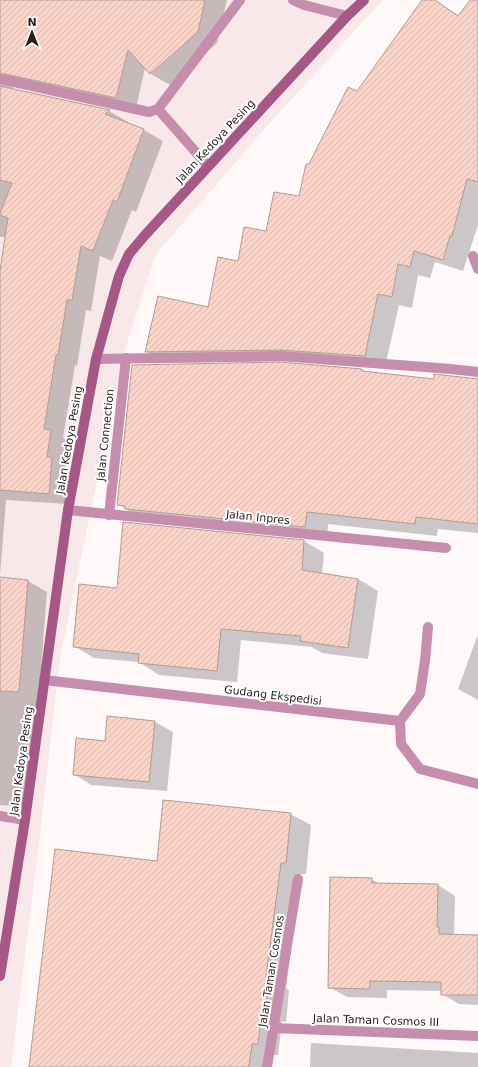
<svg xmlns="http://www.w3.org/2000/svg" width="478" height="1067" viewBox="0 0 478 1067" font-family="'DejaVu Sans',sans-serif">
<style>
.built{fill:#f8e8e9}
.shadow{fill:#0003}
.building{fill:url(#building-hatch);stroke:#b49a93}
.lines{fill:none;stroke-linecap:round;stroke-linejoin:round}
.lane{stroke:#c68dac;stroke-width:10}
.street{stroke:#c68dac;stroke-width:10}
.secondary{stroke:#a75786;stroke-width:10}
.labels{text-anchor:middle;stroke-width:4;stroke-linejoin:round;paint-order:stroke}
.street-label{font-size:11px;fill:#281d1f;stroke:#fff}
</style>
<defs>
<pattern id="building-hatch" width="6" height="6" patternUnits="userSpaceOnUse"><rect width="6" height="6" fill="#fbd4c9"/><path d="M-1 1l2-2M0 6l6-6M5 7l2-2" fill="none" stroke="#d7b6ac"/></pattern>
</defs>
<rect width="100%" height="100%" fill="#fef8f9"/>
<!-- built -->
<polygon class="built" points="0,0 383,0 276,116 156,254 125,349 60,657 38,852 11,1067 0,1067"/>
<!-- shadow -->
<g class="shadow">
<polygon points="0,0 227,0 217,43 170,85 151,74 145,68 136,108 17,84 12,89 109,111 128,122 126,123 144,130 163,141 136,212 132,210 112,261 100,256 91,311 86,310 77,366 75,365 63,438 70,442 66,467 70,469 68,504 6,500 0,576 0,278 6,237 0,237"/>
<polygon points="423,0 435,0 459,16 472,0 478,0 478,225 463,271 435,262 430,278 418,275 412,308 399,305 385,367 301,361 166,363 146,351 209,308 267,232 300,198 309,165 357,93"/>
<polygon points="280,364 362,370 368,373 434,380 478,380 478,533 438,529 437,536 328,524 327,539 139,517 118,504"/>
<polygon points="124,523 304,541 324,553 322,574 358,579 378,591 368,659 322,653 312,647 241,640 237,682 159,675 139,662 94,658 74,646 118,589"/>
<polygon points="0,578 28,581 47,592 30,807 0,805"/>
<polygon points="477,637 478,638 478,700 458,689"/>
<polygon points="108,717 155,722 173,732 167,791 91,785 74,774 106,742"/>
<polygon points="290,814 311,825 306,874 301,874 286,988 289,990 286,1022 282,1021 278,1055 272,1055 271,1067 30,1067 158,863"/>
<polygon points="371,879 381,885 438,885 455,896 454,936 478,936 478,1005 459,1004 442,994 442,991 387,990 387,998 347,997 329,987"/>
<polygon points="311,1043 478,1053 478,1067 310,1067"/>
</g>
<!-- building -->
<g class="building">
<polygon points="0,0 205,0 198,32 150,74 128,50 116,98 0,73"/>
<polygon points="422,0 435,0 458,16 470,0 478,0 478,182 467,179 452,236 450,236 443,260 414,251 410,267 398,264 392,297 378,294 365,356 280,350 145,352 158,296 208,307 218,257 238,261 244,227 266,231 274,192 299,196 306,164 309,164 348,87 357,91"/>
<polygon points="0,86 110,110 105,114 144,129 117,202 113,200 93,251 81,246 72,300 67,300 58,355 56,355 44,429 51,430 47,457 52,457 49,494 0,490 0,271 8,218 0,215 0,214 12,183 0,180"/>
<polygon points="280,362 362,369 362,371 434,379 434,374 478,379 478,524 416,517 415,524 307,512 305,527 125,509 125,506 117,505 132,365"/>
<polygon points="123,522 304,540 302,570 358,579 348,648 300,641 301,636 221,629 217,671 138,663 139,654 73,647 79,584 117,588"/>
<polygon points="0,577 28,580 19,692 0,691"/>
<polygon points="107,716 155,721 149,782 73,775 76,738 105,741"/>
<polygon points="163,800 291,813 286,863 281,863 266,976 269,977 265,1011 262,1010 258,1044 252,1044 249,1067 29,1067 55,849 157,861"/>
<polygon points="330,877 372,878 372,883 438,884 437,927 439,927 439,934 478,935 478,995 441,995 441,982 370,981 370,989 328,988"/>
</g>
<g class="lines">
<!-- lane -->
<g class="lane">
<polyline points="293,0 304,5 347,16"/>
<polyline points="0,79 149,112 158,109 240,0"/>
<polyline points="158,109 208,166"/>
<polyline points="473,256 478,269"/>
<polyline points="96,359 280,356 451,369 478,372"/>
<polyline points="68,510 446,548"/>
<polyline points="109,515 126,358"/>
<polyline points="44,680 400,721 420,694 425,661 428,627"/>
<polyline points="400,721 401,744 420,769 478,784"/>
</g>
<!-- street -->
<g class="street">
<polyline points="0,816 25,820"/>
<polyline points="273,1028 478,1036"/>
<polyline points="267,1067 298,879"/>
</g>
<!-- secondary -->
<polyline class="secondary" points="0,976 25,820 68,510 96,359 119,276 129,254 146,234 347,16 364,0"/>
</g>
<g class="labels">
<!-- street labels -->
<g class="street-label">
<text transform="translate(215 141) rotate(-47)" y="4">Jalan Kedoya Pesing</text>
<text transform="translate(105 435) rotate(-84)" y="4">Jalan Connection</text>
<text transform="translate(69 440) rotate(-80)" y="4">Jalan Kedoya Pesing</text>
<text transform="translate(258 517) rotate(6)" y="4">Jalan Inpres</text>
<text transform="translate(273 695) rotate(7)" y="4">Gudang Ekspedisi</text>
<text transform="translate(21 761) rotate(-82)" y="4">Jalan Kedoya Pesing</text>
<text transform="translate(271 971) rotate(-81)" y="4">Jalan Taman Cosmos</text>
<text transform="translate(376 1020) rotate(2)" y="4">Jalan Taman Cosmos III</text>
</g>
</g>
<!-- north arrow -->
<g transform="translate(32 32)" stroke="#ffffff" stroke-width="3" paint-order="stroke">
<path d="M0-3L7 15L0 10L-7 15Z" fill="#281d1f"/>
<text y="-6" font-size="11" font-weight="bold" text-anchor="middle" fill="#281d1f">N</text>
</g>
</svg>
